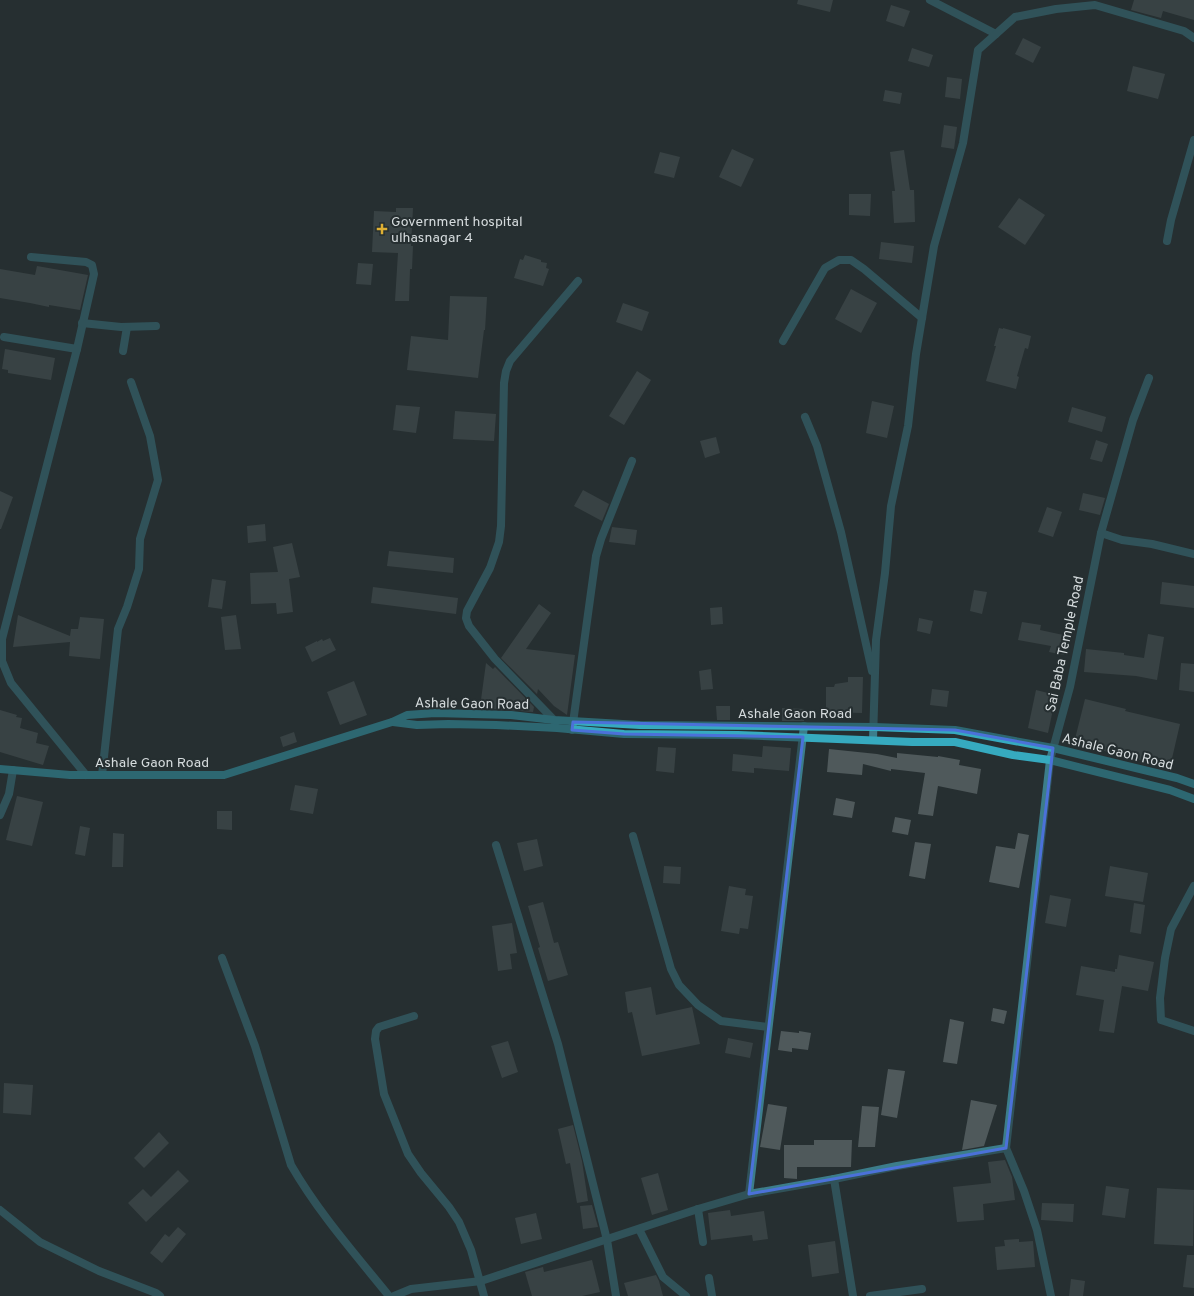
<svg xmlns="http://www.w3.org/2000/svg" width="1194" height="1296" viewBox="0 0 1194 1296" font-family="Overpass,sans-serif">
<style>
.building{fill:#4f595b}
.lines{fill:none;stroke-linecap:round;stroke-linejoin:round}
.street{stroke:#3c7d8a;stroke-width:8}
.secondary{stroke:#36aabf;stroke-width:8}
.marked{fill:none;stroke:#4b71d9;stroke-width:3;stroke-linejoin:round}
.poi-dot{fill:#dfb034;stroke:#262f31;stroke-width:1.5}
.labels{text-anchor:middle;stroke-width:4;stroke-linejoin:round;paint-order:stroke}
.poi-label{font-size:14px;fill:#d5dbdd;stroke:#262f31;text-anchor:start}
.street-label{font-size:14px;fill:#d5dbdd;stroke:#262f31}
</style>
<rect width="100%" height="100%" fill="#262f31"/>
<!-- building -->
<g class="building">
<polygon points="798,0 833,0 830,12 797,4"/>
<polygon points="1134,0 1194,0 1194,20 1163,11 1161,18 1131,10"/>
<polygon points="891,5 910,11 904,27 886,21"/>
<polygon points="1023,38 1041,47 1033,63 1015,54"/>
<polygon points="912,48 933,55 929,67 908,61"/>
<polygon points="1133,66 1165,74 1158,99 1127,91"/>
<polygon points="947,77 962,79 960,99 945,97"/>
<polygon points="885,90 902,93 900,104 883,101"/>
<polygon points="944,125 957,127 954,149 941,147"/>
<polygon points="732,149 754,159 741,187 719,177"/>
<polygon points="904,150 910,190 914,190 915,222 894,223 892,191 895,191 890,152"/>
<polygon points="660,152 680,157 674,178 654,173"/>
<polygon points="849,194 871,194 870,216 849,215"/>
<polygon points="1019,198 1045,215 1025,245 998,227"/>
<polygon points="396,208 413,208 411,246 413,246 412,269 410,269 409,301 395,301 398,253 372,252 374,211 396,212"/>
<polygon points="881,242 914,246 912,263 879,259"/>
<polygon points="525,255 541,260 541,262 547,263 546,268 549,269 543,286 514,278 520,259 523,260"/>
<polygon points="358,263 373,264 371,285 356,284"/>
<polygon points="37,266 88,275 80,310 49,305 49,307 30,303 0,298 0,269 35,275"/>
<polygon points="851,289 877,303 861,333 835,319"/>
<polygon points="450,296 487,297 485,330 484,330 478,378 407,370 411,336 448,340"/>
<polygon points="623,303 649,312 642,331 616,322"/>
<polygon points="999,328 1003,329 1003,328 1031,336 1028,349 1025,348 1017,376 1019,377 1016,389 986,381 996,346 994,346"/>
<polygon points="5,349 55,358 51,380 8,373 8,370 2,369"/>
<polygon points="637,371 651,380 624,425 609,416"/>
<polygon points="872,401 894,406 887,438 866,433"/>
<polygon points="396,405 420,407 416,433 393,430"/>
<polygon points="1072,407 1106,417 1102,432 1068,422"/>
<polygon points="455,411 496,414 494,441 453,439"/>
<polygon points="716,437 720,453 705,458 700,441"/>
<polygon points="1096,440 1108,444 1102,462 1090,459"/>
<polygon points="583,490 609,504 602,521 574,506"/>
<polygon points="0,491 13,497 1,529 0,529"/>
<polygon points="1083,493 1105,498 1100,515 1079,510"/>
<polygon points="1047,507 1062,512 1053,537 1038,532"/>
<polygon points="265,524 266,541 248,543 247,526"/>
<polygon points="612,527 637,530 635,545 609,542"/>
<polygon points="292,543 300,577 289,579 293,612 277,614 276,603 251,604 250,573 278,572 273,547"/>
<polygon points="389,551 454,558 453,573 387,566"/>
<polygon points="212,579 226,581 222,609 208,607"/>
<polygon points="1162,582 1194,586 1194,608 1160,604"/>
<polygon points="373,587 458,598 456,614 371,603"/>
<polygon points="974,590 987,592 982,614 970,611"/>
<polygon points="539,604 551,613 526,649 575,655 567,715 554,706 538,689 537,694 501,658"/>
<polygon points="722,607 723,624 711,625 710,608"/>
<polygon points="18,615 70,636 71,629 78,629 80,617 104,619 100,659 69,656 70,642 13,647"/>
<polygon points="236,615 241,649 225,650 221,617"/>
<polygon points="919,618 933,621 930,634 917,631"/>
<polygon points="1022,622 1041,625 1040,630 1068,636 1064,655 1049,652 1051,646 1018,640"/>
<polygon points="1148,634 1164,637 1157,680 1136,676 1084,672 1086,649 1124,653 1124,655 1144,658"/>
<polygon points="330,638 336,650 312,662 305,647 317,641 317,642 322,639 323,641"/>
<polygon points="486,663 493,669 495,667 534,707 533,712 494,709 480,707"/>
<polygon points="1181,663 1194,664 1194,692 1179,690"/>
<polygon points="711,669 713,689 701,690 699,671"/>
<polygon points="848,677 863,677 862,713 826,712 826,687 834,687 835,684 848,682"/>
<polygon points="354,681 367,715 340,725 327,692"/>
<polygon points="932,689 949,691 947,707 930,705"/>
<polygon points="1036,690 1056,695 1048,733 1028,728"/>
<polygon points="1085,699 1126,709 1125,711 1180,724 1170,767 1131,758 1074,743"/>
<polygon points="716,706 730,706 730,720 717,720"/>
<polygon points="782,708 805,709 804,721 782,721"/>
<polygon points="0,710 17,715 16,717 22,718 20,728 38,733 36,743 49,746 43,765 0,752"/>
<polygon points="294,732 297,742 283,747 280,737"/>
<polygon points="763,746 791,748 789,771 754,768 754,773 732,771 733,754 762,757"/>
<polygon points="658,747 676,748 674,773 656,771"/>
<polygon points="829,749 877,754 897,758 897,753 938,757 938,756 960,760 959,765 981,769 977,794 938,786 933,816 918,814 925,773 891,769 891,771 863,764 862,775 827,772"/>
<polygon points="295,785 318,789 313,814 290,810"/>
<polygon points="17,796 43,802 32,846 6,840"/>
<polygon points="836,798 855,802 852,818 833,815"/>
<polygon points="217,811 232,811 232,830 217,829"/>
<polygon points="895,817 911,820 908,835 892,832"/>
<polygon points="80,826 90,828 85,856 75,854"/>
<polygon points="113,833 124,834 123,867 112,867"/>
<polygon points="1018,833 1029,835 1019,888 989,882 996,846 1015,849"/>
<polygon points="537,839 543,866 524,871 517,843"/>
<polygon points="915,842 931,844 925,879 909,876"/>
<polygon points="664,866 681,867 680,884 663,883"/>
<polygon points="1110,866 1148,873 1143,902 1105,896"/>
<polygon points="729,886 746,889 745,895 753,896 748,929 740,928 739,934 721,931"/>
<polygon points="1050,895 1071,899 1066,927 1045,923"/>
<polygon points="543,902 554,943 558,942 568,975 548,981 538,948 540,947 528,906"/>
<polygon points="1134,903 1145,905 1141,934 1130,932"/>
<polygon points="512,923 517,953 510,954 512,969 498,971 492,926"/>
<polygon points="1119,955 1154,962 1148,991 1122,986 1114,1033 1099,1031 1104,1000 1076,995 1081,966 1115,972 1115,969 1117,969"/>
<polygon points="651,987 656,1015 692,1007 700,1044 642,1056 632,1012 628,1013 625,992"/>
<polygon points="993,1008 1007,1011 1004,1024 991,1021"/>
<polygon points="950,1019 964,1022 957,1064 943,1062"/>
<polygon points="781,1031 799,1033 799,1031 811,1033 808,1050 792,1048 792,1052 778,1050"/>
<polygon points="728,1038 753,1043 750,1058 725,1053"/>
<polygon points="508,1041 518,1072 502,1078 491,1046"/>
<polygon points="888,1069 905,1071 897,1118 881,1115"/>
<polygon points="4,1083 33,1085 31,1115 3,1113"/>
<polygon points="971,1100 997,1105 984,1146 962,1150"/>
<polygon points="768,1104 787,1107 780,1150 760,1147"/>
<polygon points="862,1106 879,1107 875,1147 858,1147"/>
<polygon points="573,1125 582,1161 588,1201 577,1203 570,1163 566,1164 558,1129"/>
<polygon points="159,1132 169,1143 144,1168 134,1158"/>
<polygon points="814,1140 852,1140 851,1167 797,1167 797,1179 784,1178 784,1145 814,1145"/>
<polygon points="1005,1160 1012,1177 1015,1200 983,1204 984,1220 957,1222 953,1187 991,1183 988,1162"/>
<polygon points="178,1170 189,1181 146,1222 128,1203 143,1189 151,1197"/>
<polygon points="658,1173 668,1210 652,1215 641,1178"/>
<polygon points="1106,1186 1129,1189 1125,1218 1102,1215"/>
<polygon points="1157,1188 1194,1190 1193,1246 1154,1244"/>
<polygon points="1042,1203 1074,1204 1073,1222 1041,1220"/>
<polygon points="592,1205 598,1227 583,1229 580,1206"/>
<polygon points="730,1210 731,1216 764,1211 768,1239 753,1241 752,1235 711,1240 708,1213"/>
<polygon points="536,1213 542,1239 521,1244 515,1218"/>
<polygon points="178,1227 186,1234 162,1263 150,1253 165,1234 169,1237"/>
<polygon points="1019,1239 1019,1242 1033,1241 1035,1267 997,1270 995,1247 1005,1246 1004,1240"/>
<polygon points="835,1241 839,1273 812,1277 808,1245"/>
<polygon points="1187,1255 1194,1255 1194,1288 1183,1287"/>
<polygon points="592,1260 600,1292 582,1296 532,1296 525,1272 543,1267 544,1272"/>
<polygon points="656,1275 659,1281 663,1296 628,1296 624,1283"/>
<polygon points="1071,1279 1085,1281 1083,1296 1069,1296"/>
</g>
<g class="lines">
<!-- street -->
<g class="street">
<polyline points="930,0 996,34"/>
<polyline points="1167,241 1171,220 1194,140"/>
<polyline points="31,257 86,262 92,265 94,274 77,349 2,639 2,661 11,683 86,775"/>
<polyline points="82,323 121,327 156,326"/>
<polyline points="4,337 77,349"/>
<polyline points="783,341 825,268 839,260 851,260 864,269 922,318"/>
<polyline points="123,351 127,327"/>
<polyline points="805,417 817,446 841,532 872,671"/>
<polyline points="1101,533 1122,540 1152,544 1194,554"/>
<polyline points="555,723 554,720 495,659 469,626 466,618 467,611 490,568 499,542 501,526 504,383 506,371 510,361 578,281"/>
<polyline points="804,726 749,1194 834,1179 853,1296"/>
<polyline points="572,730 596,556 601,539 632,461"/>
<polyline points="873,740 876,640 885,573 891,506 908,426 916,354 934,246 963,143 978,50 1015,17 1056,9 1095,5 1184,31 1194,38"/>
<polyline points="102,775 118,629 127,607 139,569 140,539 158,480 150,436 131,382"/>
<polyline points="0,815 9,794 13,770"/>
<polyline points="633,836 671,969 679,985 698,1005 721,1021 768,1027"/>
<polyline points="496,845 558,1044 607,1240 616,1296"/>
<polyline points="1194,886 1171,929 1165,958 1160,998 1161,1020 1194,1031"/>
<path d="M222,958L255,1046L291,1165C318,1212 355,1254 389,1296"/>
<polyline points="414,1016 379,1027 376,1031 375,1039 384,1094 408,1154 421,1173 449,1207 459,1222 471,1250 484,1296"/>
<polyline points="1006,1148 1024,1191 1037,1230 1051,1296"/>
<polyline points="834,1179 897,1166 1006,1148 1050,760 1070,687 1101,533 1133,420 1149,378"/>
<polyline points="698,1209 703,1242"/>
<polyline points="0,1210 40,1242 99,1271 156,1293 160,1296"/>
<polyline points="639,1229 663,1277 686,1296"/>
<polyline points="709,1278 712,1296"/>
<polyline points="394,1296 411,1289 481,1281 698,1209 749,1194"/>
<polyline points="870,1296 922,1289"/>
</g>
<!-- secondary -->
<g class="secondary">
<polyline points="393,722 417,725 448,724 496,725 557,728 624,734 738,735 912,742 955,742 1013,755 1050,760 1170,790 1194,799"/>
<polyline points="0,769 70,775 224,775 392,722 407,715 435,713 511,715 554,720 640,725 874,727 955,730 1053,748 1177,778 1194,784"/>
</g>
</g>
<!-- marked area -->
<path d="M0 0H1194V1296H0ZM573,722L955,730L1053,748L1006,1148L749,1194L803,737L624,734L572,730Z" fill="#262f31" fill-opacity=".55" fill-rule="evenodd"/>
<path class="marked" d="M573,722L955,730L1053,748L1006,1148L749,1194L803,737L624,734L572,730Z"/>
<!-- markers -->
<path class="poi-dot" d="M380 223h4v4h4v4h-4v4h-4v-4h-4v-4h4z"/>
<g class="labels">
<!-- poi labels -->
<g class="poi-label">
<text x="391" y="226">Government hospital<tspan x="391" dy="16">ulhasnagar 4</tspan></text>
</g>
<!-- street labels -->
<g class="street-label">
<text transform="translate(1064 644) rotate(-78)" y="5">Sai Baba Temple Road</text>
<text transform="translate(472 703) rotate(1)" y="5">Ashale Gaon Road</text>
<text x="795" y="718">Ashale Gaon Road</text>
<text transform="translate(1118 751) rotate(14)" y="5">Ashale Gaon Road</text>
<text x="152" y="767">Ashale Gaon Road</text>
</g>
</g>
</svg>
